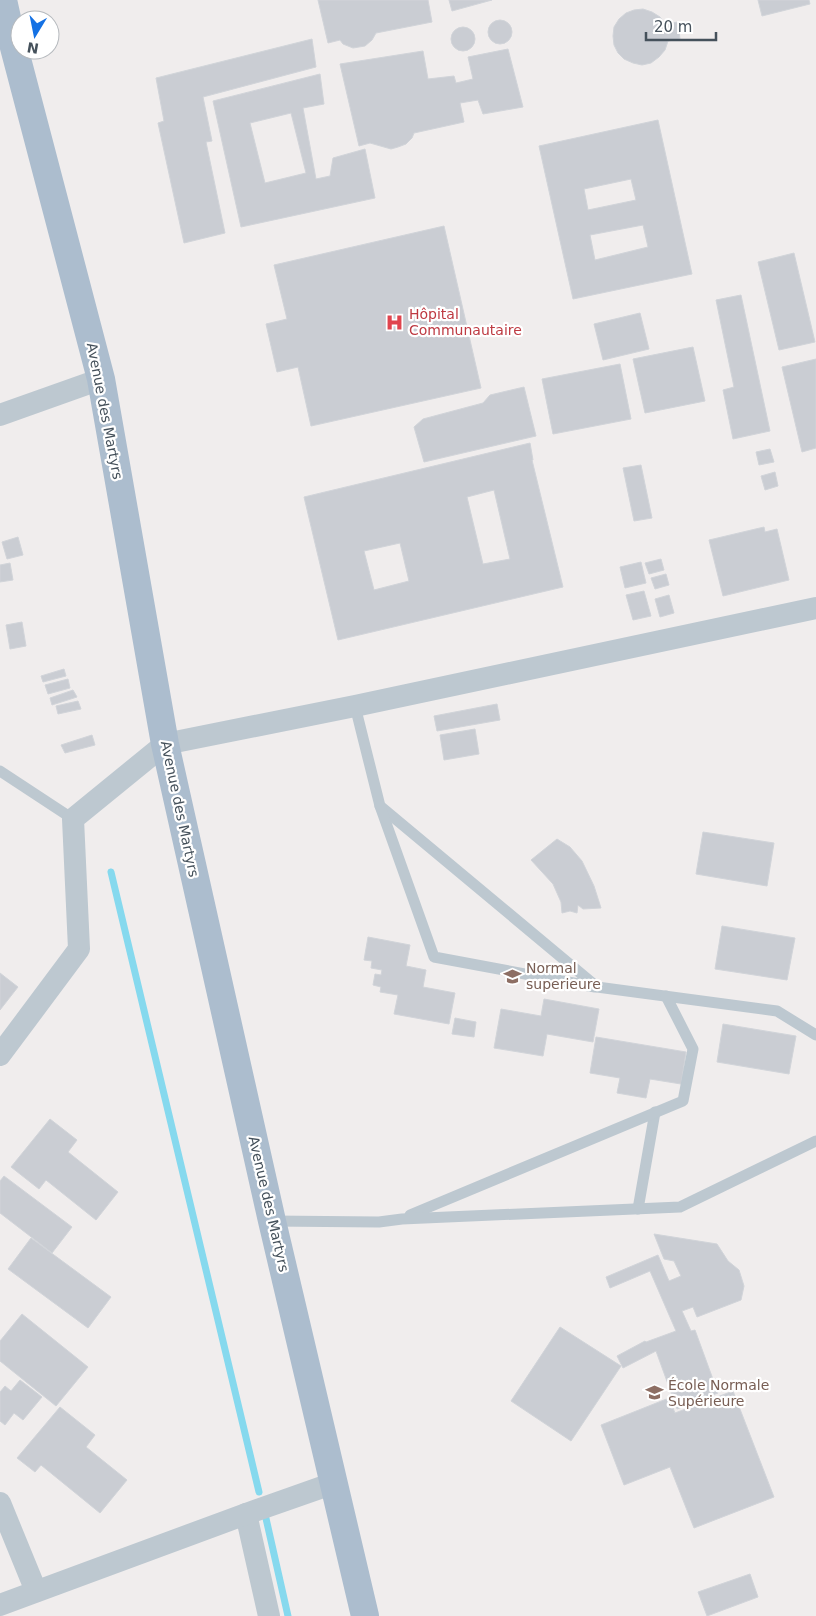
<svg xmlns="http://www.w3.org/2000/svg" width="816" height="1616" viewBox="0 0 816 1616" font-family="'DejaVu Sans',sans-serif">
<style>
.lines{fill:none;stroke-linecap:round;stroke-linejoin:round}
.stream{stroke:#86d9ee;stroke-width:7}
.building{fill:#cacdd3;stroke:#d1d4d9;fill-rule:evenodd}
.lane{stroke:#bdc8d0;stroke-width:11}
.street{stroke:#bdc8d0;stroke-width:22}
.primary{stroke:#acbdce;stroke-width:28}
.labels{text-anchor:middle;stroke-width:4.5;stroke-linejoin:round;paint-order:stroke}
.health-label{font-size:14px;fill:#be3a42;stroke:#fff;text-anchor:start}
.street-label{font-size:14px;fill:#45515b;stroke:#fff}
.education-label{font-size:14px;fill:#785e54;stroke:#fff;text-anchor:start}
</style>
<rect width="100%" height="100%" fill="#f0eded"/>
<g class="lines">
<!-- stream -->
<g class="stream">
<polyline points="111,872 259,1492"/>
<polyline points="265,1514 288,1616"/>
</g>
</g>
<!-- building -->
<g class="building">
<polygon points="318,0 428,0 432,22 376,33 372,40 365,46 353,48 343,44 340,40 328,43"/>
<polygon points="449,0 492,0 452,11"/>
<polygon points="758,0 809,0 810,4 762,16"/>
<polygon points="643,9 652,12 660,17 665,24 678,22 680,39 668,41 665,50 659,57 651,63 642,65 633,63 624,59 618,53 614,45 613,36 614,27 619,19 626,13 634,10"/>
<circle cx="500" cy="32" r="12"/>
<circle cx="463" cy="39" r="12"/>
<polygon points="312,39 316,67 203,97 212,141 206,142 225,233 184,243 158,123 164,121 156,78"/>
<polygon points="508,49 523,107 483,114 478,100 460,103 464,122 414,133 412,138 406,144 398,147 391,149 370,143 359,146 340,64 423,51 428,79 454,76 456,83 473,79 468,57"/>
<path d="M320,74L324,104L303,108L316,179L330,176L333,158L365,149L375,198L241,227L213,101ZM291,113L306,173L265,183L250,123Z"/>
<path d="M658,120L692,274L573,299L539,146ZM631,179L636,200L588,210L584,189ZM643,225L648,247L595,260L590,235Z"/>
<polygon points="444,226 481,388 311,426 298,367 277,372 266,324 287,319 274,265"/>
<polygon points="794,253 815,342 779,350 758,262"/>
<polygon points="741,295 770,431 733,439 723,390 734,387 716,300"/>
<polygon points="640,313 649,349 603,360 594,324"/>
<polygon points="693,347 705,401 645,413 633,359"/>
<polygon points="816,359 816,448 802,452 782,367"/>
<polygon points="620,364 631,419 553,434 542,379"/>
<polygon points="524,387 536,436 424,462 414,427 423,419 483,403 490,395"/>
<path d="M530,443L533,460H532L563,587L338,640L304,497ZM494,490L510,559L483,564L467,497ZM400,543L409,581L374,590L364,551Z"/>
<polygon points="770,449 774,462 759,465 756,452"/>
<polygon points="641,465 652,518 634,521 623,468"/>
<polygon points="775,472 778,486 765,490 761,476"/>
<polygon points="764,527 765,532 777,529 789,580 723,596 709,540"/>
<polygon points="18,537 23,555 7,559 2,542"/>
<polygon points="661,559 664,570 649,574 645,563"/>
<polygon points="641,562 646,583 625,588 620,567"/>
<polygon points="10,563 13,580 0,582 0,565"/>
<polygon points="666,574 669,585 655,589 651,578"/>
<polygon points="644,591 651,616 633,620 626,595"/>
<polygon points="669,595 674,613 660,617 655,599"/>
<polygon points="22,622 26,646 10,649 6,625"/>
<polygon points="64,669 66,676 43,682 41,676"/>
<polygon points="68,679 70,688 48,694 45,685"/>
<polygon points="73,690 77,697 52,705 50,698"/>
<polygon points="78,701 81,709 58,714 56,706"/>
<polygon points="497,704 500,720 437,731 434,716"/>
<polygon points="475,729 479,754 444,760 440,735"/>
<polygon points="92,735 95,745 65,753 61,745"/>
<polygon points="703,832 774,843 767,886 696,874"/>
<polygon points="557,839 570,847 582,861 594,886 601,908 583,909 578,905 577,913 570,911 562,913 561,902 553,884 531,860"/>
<polygon points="722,926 795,938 787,980 715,969"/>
<polygon points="368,937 410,945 406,966 426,970 423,987 455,993 449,1024 394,1014 398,995 380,992 381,987 373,985 375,974 381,975 382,970 371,968 372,961 364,960"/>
<polygon points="0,973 18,987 0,1010"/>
<polygon points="544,999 599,1009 593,1042 547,1034 543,1056 494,1048 501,1009 541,1016"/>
<polygon points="455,1018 476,1022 474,1037 452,1034"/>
<polygon points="723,1024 796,1036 789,1074 717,1062"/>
<polygon points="596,1037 686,1052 681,1084 650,1079 646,1098 617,1093 620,1078 590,1073"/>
<polygon points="50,1119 77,1140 68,1152 118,1192 96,1220 46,1180 39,1189 11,1167"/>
<polygon points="4,1176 72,1227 52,1253 0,1213 0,1181"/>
<polygon points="654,1234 717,1244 728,1261 739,1270 744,1286 741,1300 697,1317 693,1307 682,1311 691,1331 695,1330 718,1393 677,1409 656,1351 623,1368 617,1356 645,1341 646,1342 676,1331 650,1271 610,1288 606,1277 658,1255 669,1281 681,1276 674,1261 664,1259"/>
<polygon points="31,1238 111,1297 88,1328 8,1269"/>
<polygon points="22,1314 88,1367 56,1406 0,1361 0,1341"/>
<polygon points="560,1327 621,1366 571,1441 511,1401"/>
<polygon points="20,1380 42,1397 23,1420 14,1413 5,1425 0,1421 0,1392 5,1386 11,1391"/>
<polygon points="733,1391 774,1497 694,1528 670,1467 624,1485 601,1425 669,1398 675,1413"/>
<polygon points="60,1407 95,1435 86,1447 127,1480 100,1513 41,1465 35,1472 17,1458"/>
<polygon points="750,1574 758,1597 707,1616 698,1592"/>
</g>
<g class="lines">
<!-- lane -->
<g class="lane">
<polyline points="355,706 380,806 597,987 777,1011 816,1035"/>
<polyline points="0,771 73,819"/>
<polyline points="380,806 434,957 595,987"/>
<polyline points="638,1209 655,1112"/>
<polyline points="410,1215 683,1101 693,1049 666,996"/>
<polyline points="272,1221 379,1222 402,1219 680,1207 816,1141"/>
</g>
<!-- street -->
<g class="street">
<polyline points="0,415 101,379"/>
<polyline points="0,1055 79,949 73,819 165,744 355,706 816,608"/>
<polyline points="0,1503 36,1591"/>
<polyline points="246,1514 269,1616"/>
<polyline points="0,1605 246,1514 334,1483"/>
</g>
<!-- primary -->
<polyline class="primary" points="3,0 11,36 101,379 165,744 272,1221 365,1616"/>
</g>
<!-- icons -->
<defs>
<symbol id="hospital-bare" viewBox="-9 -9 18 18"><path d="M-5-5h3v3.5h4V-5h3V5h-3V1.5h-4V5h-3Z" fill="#e0444e" stroke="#fff" stroke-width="2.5" paint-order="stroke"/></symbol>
<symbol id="school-bare" viewBox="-9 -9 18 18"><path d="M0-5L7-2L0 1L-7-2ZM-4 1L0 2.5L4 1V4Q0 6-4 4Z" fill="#8d6e63" stroke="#fff" stroke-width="2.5" paint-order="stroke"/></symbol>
</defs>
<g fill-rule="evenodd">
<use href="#hospital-bare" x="382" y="310" width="25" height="25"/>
<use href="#school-bare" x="500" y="964" width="25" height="25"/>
<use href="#school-bare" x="642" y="1380" width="25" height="25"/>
</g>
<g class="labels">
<!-- health labels -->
<g class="health-label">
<text x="409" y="319">Hôpital<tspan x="409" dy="16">Communautaire</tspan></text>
</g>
<!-- street labels -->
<g class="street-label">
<text transform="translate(105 411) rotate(79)" y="5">Avenue des Martyrs</text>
<text transform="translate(180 809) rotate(78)" y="5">Avenue des Martyrs</text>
<text transform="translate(269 1204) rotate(77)" y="5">Avenue des Martyrs</text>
</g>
<!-- education labels -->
<g class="education-label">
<text x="526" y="973">Normal<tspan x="526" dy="16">superieure</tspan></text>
<text x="668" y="1390">École Normale<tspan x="668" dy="16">Supérieure</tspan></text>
</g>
</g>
<!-- north arrow -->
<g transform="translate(35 35) rotate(190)"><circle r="24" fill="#ffffff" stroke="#b5b9bd"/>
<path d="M0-4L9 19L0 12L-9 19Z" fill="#1471e4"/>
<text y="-8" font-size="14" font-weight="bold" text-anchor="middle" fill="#45515b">N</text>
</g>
<!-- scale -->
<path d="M646 32v8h70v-8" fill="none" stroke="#45515b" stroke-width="2.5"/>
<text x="654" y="32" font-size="15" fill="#45515b" stroke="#ffffff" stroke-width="4" paint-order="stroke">20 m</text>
</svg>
